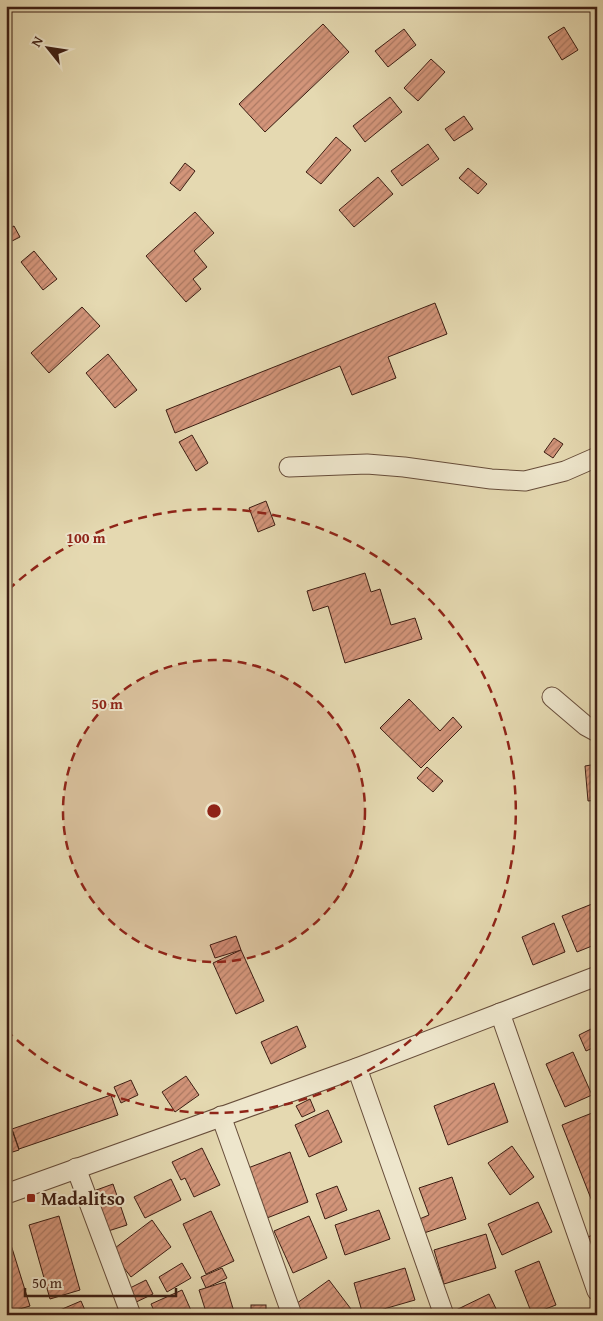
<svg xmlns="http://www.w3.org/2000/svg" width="603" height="1321" viewBox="0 0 603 1321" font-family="'Gentium Book Plus',serif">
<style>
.building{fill:url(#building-hatch);stroke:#3d1e13}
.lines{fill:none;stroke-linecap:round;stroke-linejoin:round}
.minor-casing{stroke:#674d3a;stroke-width:21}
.minor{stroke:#eee6cc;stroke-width:19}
.ring{fill:none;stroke:#8f2418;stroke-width:2.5;stroke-dasharray:9 6}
.poi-dot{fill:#8f2418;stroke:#eee6cc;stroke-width:2}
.labels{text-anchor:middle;stroke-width:4;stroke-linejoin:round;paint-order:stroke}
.poi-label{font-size:19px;font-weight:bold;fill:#3d1e13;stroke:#eee6cc;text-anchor:start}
.centre{fill:#8f2418;stroke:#eee6cc;stroke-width:2.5}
.ring-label{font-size:15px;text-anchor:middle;font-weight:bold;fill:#8f2418;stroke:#eee6cc;stroke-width:4;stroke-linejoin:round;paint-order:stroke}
</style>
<defs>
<pattern id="building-hatch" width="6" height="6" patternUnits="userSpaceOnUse" patternTransform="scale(1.25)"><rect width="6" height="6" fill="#d3957a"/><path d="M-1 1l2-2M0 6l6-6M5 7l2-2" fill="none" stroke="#ac7963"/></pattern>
</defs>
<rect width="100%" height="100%" fill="#e5d9b1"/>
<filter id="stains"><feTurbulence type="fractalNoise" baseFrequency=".004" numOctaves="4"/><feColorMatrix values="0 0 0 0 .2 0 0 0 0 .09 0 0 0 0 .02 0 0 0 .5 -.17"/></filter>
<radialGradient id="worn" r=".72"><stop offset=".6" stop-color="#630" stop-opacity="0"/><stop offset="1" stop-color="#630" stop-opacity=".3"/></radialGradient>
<!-- building -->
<g class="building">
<polygon points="323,24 349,52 265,132 239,104"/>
<polygon points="564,27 578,50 562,60 548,37"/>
<polygon points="404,29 416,45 388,67 375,51"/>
<polygon points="431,59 445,72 418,101 404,88"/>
<polygon points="390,97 402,112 365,142 353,126"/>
<polygon points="464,116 473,129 454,141 445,129"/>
<polygon points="336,137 351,150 321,184 306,172"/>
<polygon points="428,144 439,159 402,186 391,171"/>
<polygon points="185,163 195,171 180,191 170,183"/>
<polygon points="468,168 487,184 478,194 459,178"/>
<polygon points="378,177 393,194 354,227 339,210"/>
<polygon points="195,212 214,233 194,251 207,267 193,279 201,289 186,302 146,256"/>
<polygon points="14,226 20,237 6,244 6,230"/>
<polygon points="34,251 57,279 43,290 21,262"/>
<polygon points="435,303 447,334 388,357 396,378 352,395 340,366 175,433 166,410"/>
<polygon points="82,307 100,326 49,373 31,353"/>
<polygon points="108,354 137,390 115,408 86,373"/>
<polygon points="192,435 208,463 196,471 179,442"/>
<polygon points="554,438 563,444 553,458 544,452"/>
<polygon points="266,501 275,525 258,532 249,508"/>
<polygon points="365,573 371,592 380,589 391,625 415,618 422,639 345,663 328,606 313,611 307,591"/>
<polygon points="409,699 440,731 453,717 462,727 421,768 380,728"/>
<polygon points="597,764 597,800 588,801 585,766"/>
<polygon points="427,767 443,781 433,792 417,778"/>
<polygon points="597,902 597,944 577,952 562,916"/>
<polygon points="554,923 565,952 533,965 522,937"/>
<polygon points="236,936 241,950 215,958 210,945"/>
<polygon points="241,950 264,1001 236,1014 213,963"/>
<polygon points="297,1026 306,1047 271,1064 261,1042"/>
<polygon points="597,1026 597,1046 586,1051 579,1035"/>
<polygon points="573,1052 592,1095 565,1107 546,1064"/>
<polygon points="186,1076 199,1095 175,1112 162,1092"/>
<polygon points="131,1080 138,1095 121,1103 114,1087"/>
<polygon points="494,1083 508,1122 448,1145 434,1106"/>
<polygon points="111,1095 118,1115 19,1149 12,1129"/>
<polygon points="310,1099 315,1111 302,1117 296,1106"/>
<polygon points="328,1110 342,1142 309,1157 295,1125"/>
<polygon points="597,1111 597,1214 562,1125"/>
<polygon points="12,1130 19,1150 6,1154 6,1132"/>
<polygon points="512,1146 534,1177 510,1195 488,1163"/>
<polygon points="202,1148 220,1185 194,1197 185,1178 181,1180 172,1162"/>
<polygon points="290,1152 308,1202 267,1218 248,1168"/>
<polygon points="452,1177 466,1219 421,1234 417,1220 429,1215 419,1188"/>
<polygon points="171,1179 181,1200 145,1218 134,1197"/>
<polygon points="113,1184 127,1225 102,1233 88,1193"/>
<polygon points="337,1186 347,1210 325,1219 316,1194"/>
<polygon points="538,1202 552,1232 502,1255 488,1224"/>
<polygon points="379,1210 390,1239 345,1255 335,1225"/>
<polygon points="211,1211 234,1261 206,1274 183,1224"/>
<polygon points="59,1216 80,1290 50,1299 29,1225"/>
<polygon points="309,1216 327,1258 293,1273 274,1231"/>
<polygon points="152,1220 171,1247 131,1277 111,1251"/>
<polygon points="7,1232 30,1306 6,1313 6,1233"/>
<polygon points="597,1233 597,1259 588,1237"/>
<polygon points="486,1234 496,1268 444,1284 434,1250"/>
<polygon points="539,1261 556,1305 532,1314 515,1271"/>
<polygon points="182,1263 191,1278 167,1292 159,1277"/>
<polygon points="222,1268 227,1278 206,1288 201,1277"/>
<polygon points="405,1268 415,1300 363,1315 354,1283"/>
<polygon points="146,1280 153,1294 130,1305 124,1291"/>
<polygon points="329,1280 354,1313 352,1315 329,1315 326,1311 321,1315 300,1315 293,1306"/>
<polygon points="225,1282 235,1315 207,1315 199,1290"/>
<polygon points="182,1290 193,1315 156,1315 151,1304"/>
<polygon points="489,1294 499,1315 458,1315 456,1310"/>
<polygon points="81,1301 87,1315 53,1315 53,1313"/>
<rect x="251" y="1305" width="15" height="10"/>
<polygon points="412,1309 414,1315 399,1315"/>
</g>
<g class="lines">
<defs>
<g id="minor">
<polyline points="289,467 367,464 404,467 491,479 525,481 565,471 597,457"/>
<polyline points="552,697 586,726 597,732"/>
<polyline points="500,1013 597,1291"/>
<polyline points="357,1068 444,1315"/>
<polyline points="221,1116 292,1315"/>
<polyline points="76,1168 131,1315"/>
<polyline points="6,1194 357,1068 597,976"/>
</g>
</defs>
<!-- minor casing -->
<use href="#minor" class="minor-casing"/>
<!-- minor -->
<use href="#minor" class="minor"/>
</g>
<!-- distance rings -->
<circle cx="214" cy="811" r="151" fill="#8f2418" fill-opacity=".12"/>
<g class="ring">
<circle cx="214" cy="811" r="151"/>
<path d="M8 590A302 302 0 1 1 8 1032"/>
</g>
<!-- markers -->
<rect class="poi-dot" x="26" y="1193" width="10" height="10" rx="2.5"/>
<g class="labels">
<!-- poi labels -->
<g class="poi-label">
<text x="41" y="1205">Madalitso</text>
</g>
</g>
<circle cx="214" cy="811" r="8" class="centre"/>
<g class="ring-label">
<text x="86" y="543">100 m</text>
<text x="107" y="709">50 m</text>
</g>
<!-- margin -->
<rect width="603" height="1321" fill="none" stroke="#e5d9b1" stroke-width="25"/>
<rect x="8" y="8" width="588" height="1306" fill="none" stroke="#3d1e13" stroke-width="2.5"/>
<rect x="12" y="12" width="578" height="1296" fill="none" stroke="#3d1e13"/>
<!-- north arrow -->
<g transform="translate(48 48) rotate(300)" stroke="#eee6cc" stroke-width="4" paint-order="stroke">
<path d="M0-4L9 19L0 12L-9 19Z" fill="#3d1e13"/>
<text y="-8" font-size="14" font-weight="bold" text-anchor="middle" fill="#3d1e13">N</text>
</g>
<!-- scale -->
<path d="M25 1288v8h151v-8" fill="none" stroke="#3d1e13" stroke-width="2.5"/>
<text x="32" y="1288" font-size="15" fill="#3d1e13" stroke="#eee6cc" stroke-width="4" paint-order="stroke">50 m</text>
<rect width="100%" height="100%" filter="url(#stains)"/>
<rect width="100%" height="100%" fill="url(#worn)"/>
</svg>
